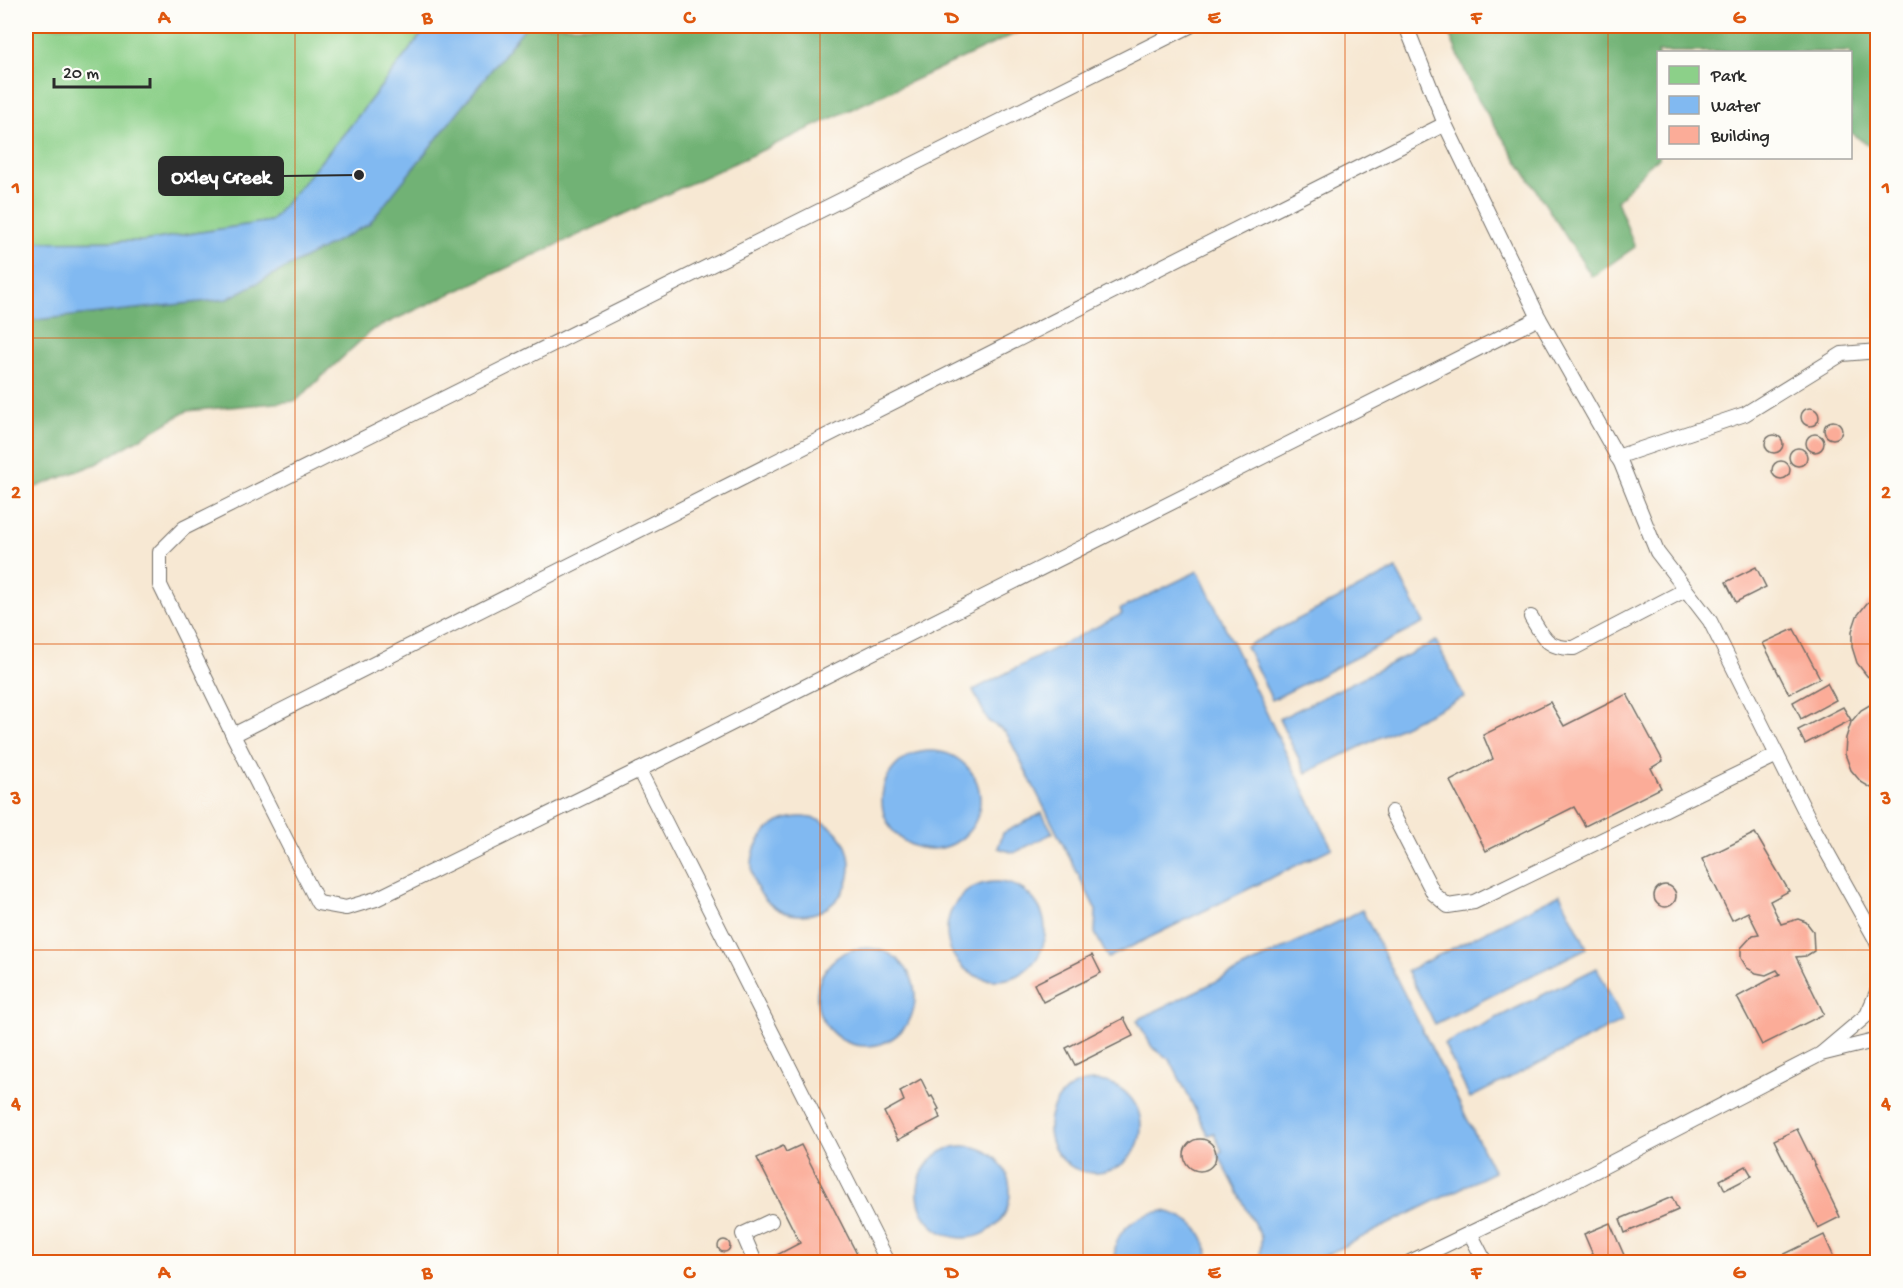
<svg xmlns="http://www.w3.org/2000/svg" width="1903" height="1288" viewBox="0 0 1903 1288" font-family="'Gochi Hand',sans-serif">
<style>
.green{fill:#8cd089;stroke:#5c7e5a;stroke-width:1.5}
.forest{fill:#71b275;stroke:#4e6e50;stroke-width:1.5}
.water{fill:#81b9f1;stroke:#56728e;stroke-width:1.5}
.building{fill:#fbac98}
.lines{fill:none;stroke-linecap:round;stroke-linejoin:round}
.lane-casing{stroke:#726d66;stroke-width:16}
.lane{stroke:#fff;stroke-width:14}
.grid{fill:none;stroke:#df570e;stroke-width:1.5;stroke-opacity:0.55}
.leader{fill:none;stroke:#2b2b2b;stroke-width:2}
.callout-dot{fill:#2b2b2b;stroke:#fdfcf7;stroke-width:2}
.callout{fill:#2b2b2b;stroke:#2b2b2b;stroke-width:2}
.callout-label{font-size:20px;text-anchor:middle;font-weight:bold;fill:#fff}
.neatline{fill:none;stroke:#df570e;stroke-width:2}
.grid-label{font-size:20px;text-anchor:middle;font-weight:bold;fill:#df570e}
</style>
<rect width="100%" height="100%" fill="#fdfcf7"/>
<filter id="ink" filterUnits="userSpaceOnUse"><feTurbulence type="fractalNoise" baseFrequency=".0167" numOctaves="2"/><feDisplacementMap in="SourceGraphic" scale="12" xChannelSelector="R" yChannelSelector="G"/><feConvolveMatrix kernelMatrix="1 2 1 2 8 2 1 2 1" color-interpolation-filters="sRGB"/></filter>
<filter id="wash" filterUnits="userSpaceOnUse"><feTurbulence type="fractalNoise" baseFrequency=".008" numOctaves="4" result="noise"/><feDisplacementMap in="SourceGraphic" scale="24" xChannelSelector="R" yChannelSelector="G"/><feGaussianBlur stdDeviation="1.35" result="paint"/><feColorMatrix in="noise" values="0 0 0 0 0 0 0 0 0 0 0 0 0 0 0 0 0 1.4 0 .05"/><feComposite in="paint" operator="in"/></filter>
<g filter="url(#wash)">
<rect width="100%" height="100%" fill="#f7e8d3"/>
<!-- green -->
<polygon class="green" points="26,26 428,26 348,129 271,221 144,241 26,242"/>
<!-- forest -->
<g class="forest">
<polygon points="526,26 1032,26 372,330 296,401 187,411 96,464 26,491 26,392 32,383 26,382 26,321 227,299 369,224"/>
<polygon points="1446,26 1877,26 1877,151 1851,133 1850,52 1658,52 1659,158 1653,161 1617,201 1635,247 1592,277 1475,95"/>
</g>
<!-- water -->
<g class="water">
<polygon points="428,26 526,26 369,224 227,299 26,321 26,242 144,241 271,221 348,129"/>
<polygon points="1396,569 1424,623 1272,700 1246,646"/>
<polygon points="1198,571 1332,848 1108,958 1095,933 1096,910 1006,732 988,721 973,690 1122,614 1120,609"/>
<polygon points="1436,641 1464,697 1306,773 1279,719"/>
<circle cx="931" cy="800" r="49"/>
<polygon points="1042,813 1053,833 1014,853 998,848 1003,833"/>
<circle cx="801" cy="866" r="49"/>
<circle cx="996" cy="931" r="49"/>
<polygon points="1560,894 1587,948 1435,1024 1407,971"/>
<polygon points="1362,910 1494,1172 1312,1262 1262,1262 1260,1258 1261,1237 1218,1154 1222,1151 1214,1133 1208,1135 1170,1060 1152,1047 1137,1020"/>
<circle cx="866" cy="997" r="49"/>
<polygon points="1597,968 1623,1021 1470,1098 1444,1044"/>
<circle cx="1095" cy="1127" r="46"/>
<circle cx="964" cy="1192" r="46"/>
<path d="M1164,1211C1191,1217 1209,1234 1208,1262H1115C1111,1231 1136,1214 1164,1211Z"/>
</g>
<g id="blocks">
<!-- building -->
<g class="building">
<circle cx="1810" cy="417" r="9"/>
<circle cx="1833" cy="430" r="9"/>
<circle cx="1815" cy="443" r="9"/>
<circle cx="1774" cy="444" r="9"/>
<circle cx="1798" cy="457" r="9"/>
<circle cx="1781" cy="470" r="9"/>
<polygon points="1756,567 1766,587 1736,602 1726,582"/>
<polygon points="1878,596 1878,683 1867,676 1857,663 1852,647 1852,631 1857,616 1867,603"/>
<polygon points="1794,629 1820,678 1789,694 1763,643"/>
<polygon points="1827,683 1836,700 1801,719 1793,702"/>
<polygon points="1627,694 1663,761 1651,768 1661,788 1585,826 1574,807 1486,851 1450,781 1493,759 1483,735 1550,702 1564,726"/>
<polygon points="1878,700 1878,792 1861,782 1851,770 1845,754 1846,738 1851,722 1861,710"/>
<polygon points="1843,707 1851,720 1805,744 1798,730"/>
<polygon points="1755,833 1789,891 1770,901 1781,924 1798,919 1806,922 1813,931 1814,951 1806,956 1796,957 1824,1014 1762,1045 1737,997 1780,974 1777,970 1766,975 1756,973 1747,968 1741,958 1741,948 1753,935 1759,934 1748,912 1732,920 1702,859"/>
<circle cx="1665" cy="896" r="11"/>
<polygon points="1092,955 1101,973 1043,1002 1034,984"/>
<polygon points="1124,1018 1133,1036 1075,1065 1066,1048"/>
<polygon points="921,1079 930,1097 932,1096 939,1109 937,1110 940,1118 898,1140 884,1112 904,1101 900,1091"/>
<polygon points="1797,1129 1840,1217 1818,1228 1774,1140"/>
<circle cx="1200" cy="1155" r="16"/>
<polygon points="801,1145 861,1262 776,1262 773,1257 800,1243 757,1158 783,1146 786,1152"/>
<polygon points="1746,1166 1752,1176 1725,1190 1720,1180"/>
<polygon points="1672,1197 1678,1210 1625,1233 1620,1219"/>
<polygon points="1610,1223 1627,1262 1596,1262 1584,1234"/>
<polygon points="1824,1235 1836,1262 1768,1262"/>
<circle cx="724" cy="1246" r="6"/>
</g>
</g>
</g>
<g filter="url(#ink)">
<use href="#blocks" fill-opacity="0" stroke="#726d66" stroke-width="1.5"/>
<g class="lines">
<defs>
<g id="lane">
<polyline points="1190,26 184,528 160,552 160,585 233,735 318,903 346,908 376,899 639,770 1539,318"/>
<polyline points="1406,26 1445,124 1539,318 1621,463 1657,552 1710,621 1777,755"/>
<polyline points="1617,457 1745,414 1842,354 1878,351"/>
<path d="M1531,617C1544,638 1547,649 1574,648L1685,590"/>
<polyline points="233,735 1445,124"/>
<polyline points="639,770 888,1262"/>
<polyline points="1392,812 1434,894 1448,906 1474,902 1777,755 1813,827 1875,938 1878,945"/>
<polyline points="1822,1053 1867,1015 1878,990"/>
<polyline points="1470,1233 1485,1262"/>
<polyline points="755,1262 743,1234 771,1221"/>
<polyline points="1410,1262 1537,1201 1821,1054 1878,1040"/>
</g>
</defs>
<!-- lane casing -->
<use href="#lane" class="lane-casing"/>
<!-- lane -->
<use href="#lane" class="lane"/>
</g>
</g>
<!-- grid -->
<path class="grid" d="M295,26V1262M558,26V1262M820,26V1262M1083,26V1262M1345,26V1262M1608,26V1262M26,338H1878M26,644H1878M26,950H1878"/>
<!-- callouts -->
<path class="leader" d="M359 175L283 176"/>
<circle class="callout-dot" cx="359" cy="175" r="6"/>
<rect class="callout" x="159" y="157" width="124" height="38" rx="6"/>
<g class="callout-label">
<text x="221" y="183">Oxley Creek</text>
</g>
<!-- margin -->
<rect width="1903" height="1288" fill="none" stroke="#fdfcf7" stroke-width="66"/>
<!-- legend -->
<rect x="1657" y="51" width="195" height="108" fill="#fdfcf7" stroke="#a9a8a5" stroke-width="1.5"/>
<rect x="1669" y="66" width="30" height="18" fill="#8cd089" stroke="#a9a8a5" stroke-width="1.5"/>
<text x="1711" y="81" font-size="18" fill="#2b2b2b">Park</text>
<rect x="1669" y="96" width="30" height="18" fill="#81b9f1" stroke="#a9a8a5" stroke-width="1.5"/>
<text x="1711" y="111" font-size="18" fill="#2b2b2b">Water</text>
<rect x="1669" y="126" width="30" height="18" fill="#fbac98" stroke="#a9a8a5" stroke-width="1.5"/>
<text x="1711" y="141" font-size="18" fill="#2b2b2b">Building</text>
<!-- scale -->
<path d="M54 78v9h96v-9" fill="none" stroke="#2b2b2b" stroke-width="3"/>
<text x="63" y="78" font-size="18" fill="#2b2b2b" stroke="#fdfcf7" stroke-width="4.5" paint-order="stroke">20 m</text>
<rect x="33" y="33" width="1837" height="1222" class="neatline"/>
<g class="grid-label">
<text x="164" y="23">A</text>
<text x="427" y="23">B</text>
<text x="689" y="23">C</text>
<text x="952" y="23">D</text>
<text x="1214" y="23">E</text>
<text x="1476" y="23">F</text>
<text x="1739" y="23">G</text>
<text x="16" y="193">1</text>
<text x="1886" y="193">1</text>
<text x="16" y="498">2</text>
<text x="1886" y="498">2</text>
<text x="16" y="804">3</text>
<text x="1886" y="804">3</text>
<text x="16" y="1109">4</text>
<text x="1886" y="1109">4</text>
<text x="164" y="1278">A</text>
<text x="427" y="1278">B</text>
<text x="689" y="1278">C</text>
<text x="952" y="1278">D</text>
<text x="1214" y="1278">E</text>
<text x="1476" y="1278">F</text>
<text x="1739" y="1278">G</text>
</g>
</svg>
